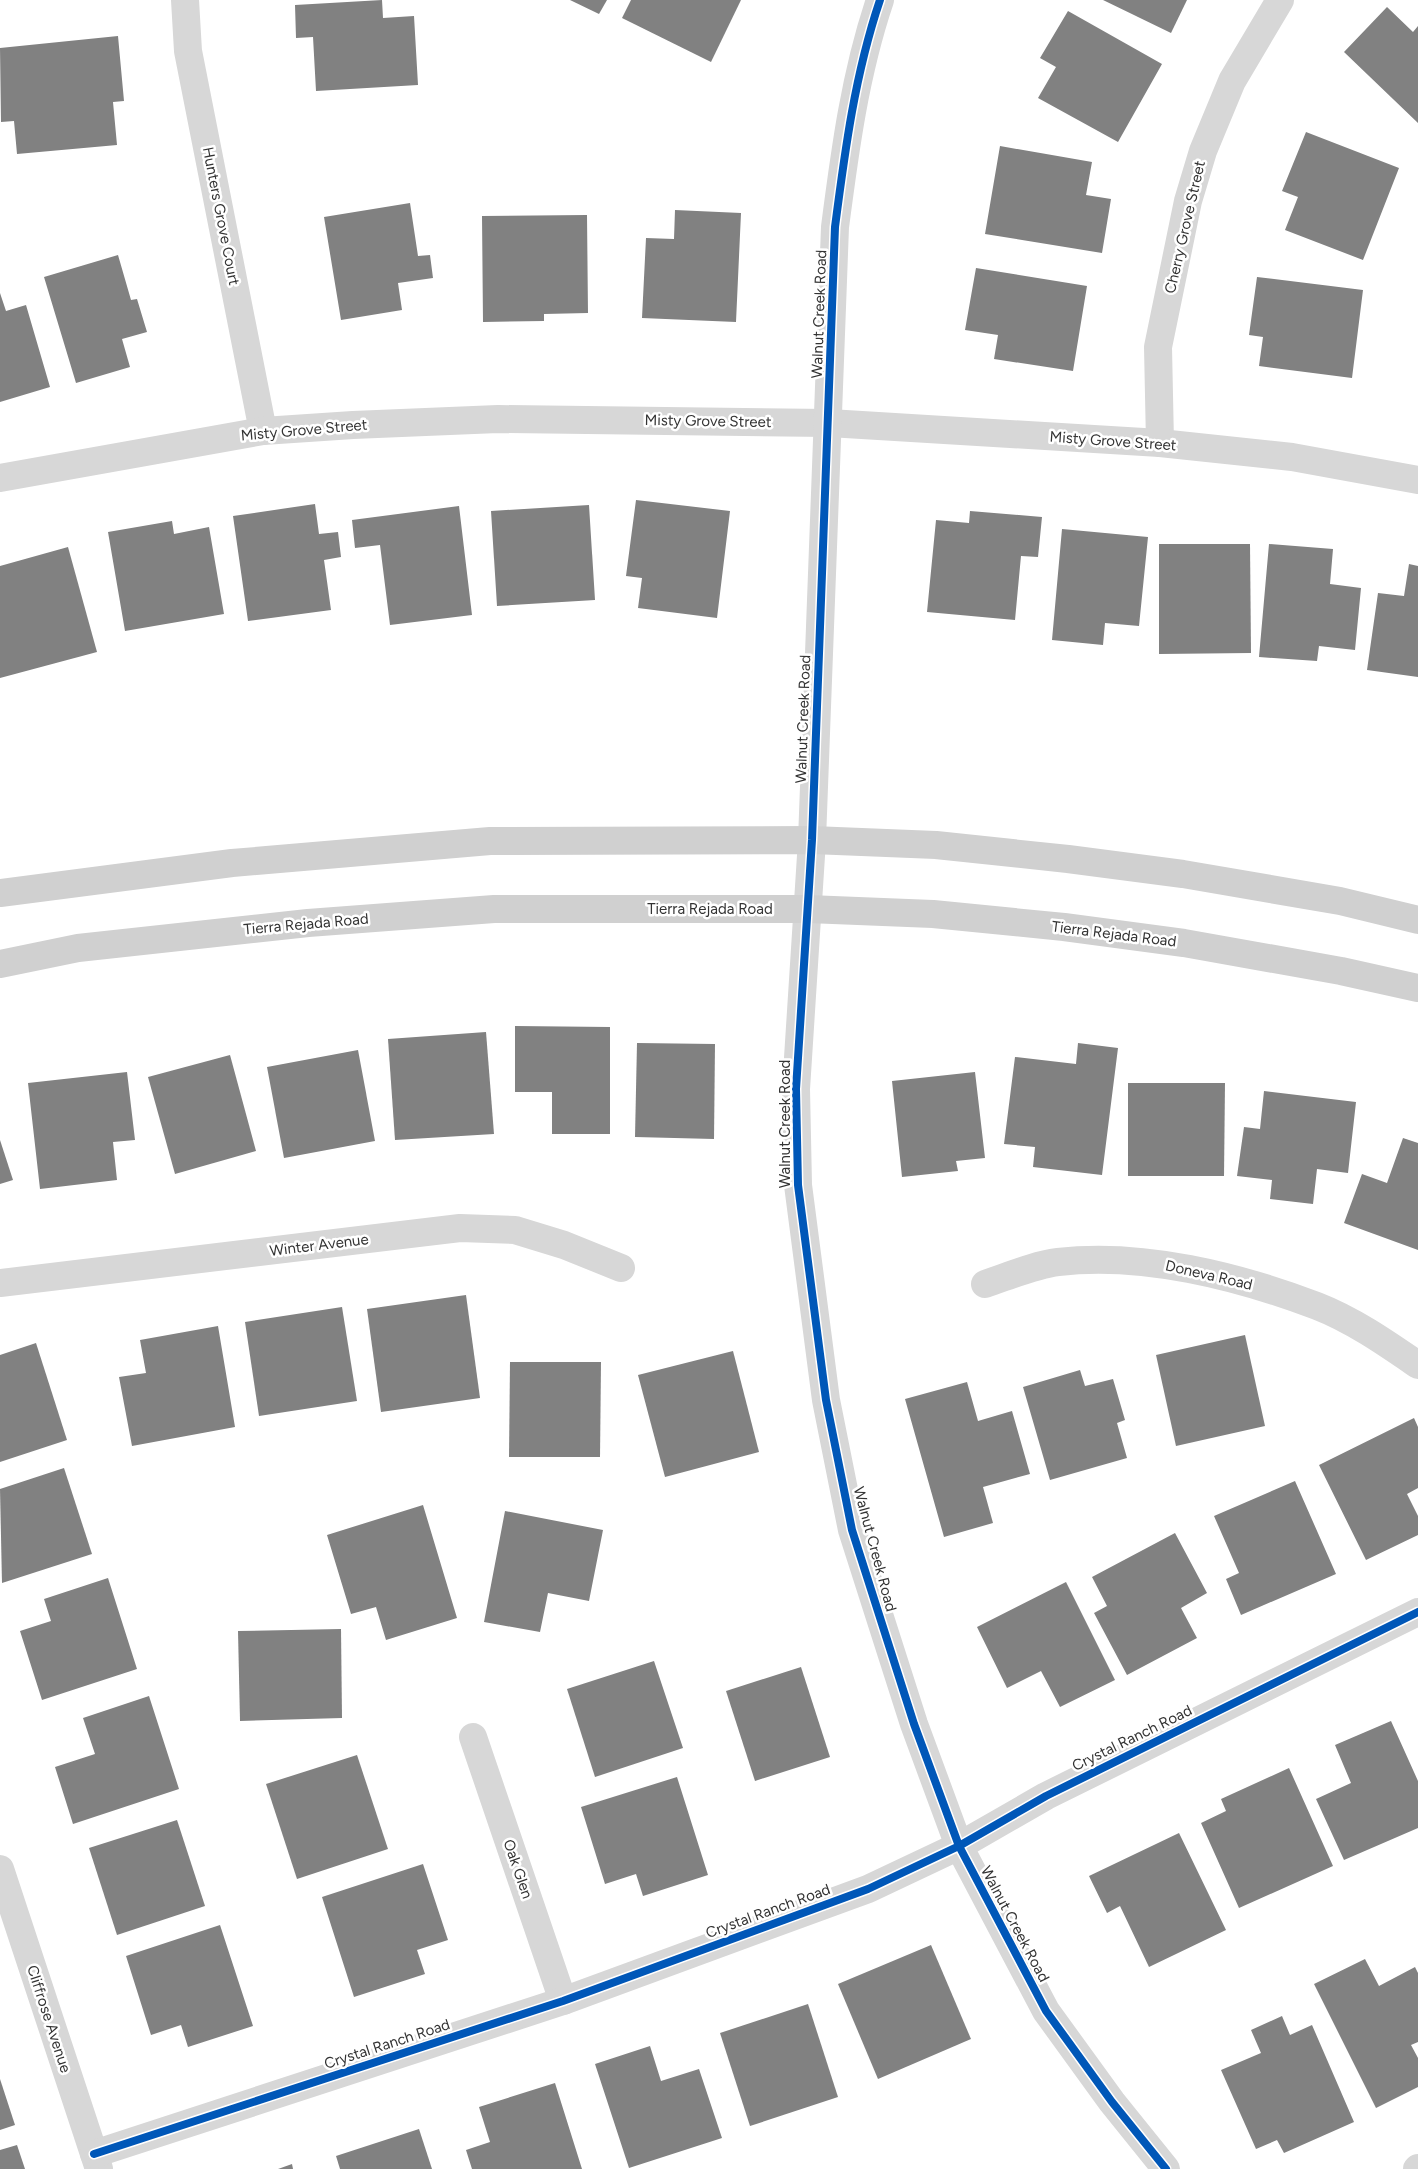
<svg xmlns="http://www.w3.org/2000/svg" width="1418" height="2169" viewBox="0 0 1418 2169" font-family="Figtree,sans-serif">
<style>
.building{fill:#818181}
.lines{fill:none;stroke-linecap:round;stroke-linejoin:round}
.minor{stroke:#d7d7d7;stroke-width:28}
.tertiary{stroke:#d7d7d7;stroke-width:28}
.secondary{stroke:#d0d0d0;stroke-width:28}
.cycleway-casing{stroke:#fff;stroke-width:11}
.cycleway{stroke:#0057b8;stroke-width:8}
.labels{text-anchor:middle;stroke-width:5;stroke-linejoin:round;paint-order:stroke}
.street-label{font-size:15px;fill:#333;stroke:#fff}
</style>
<rect width="100%" height="100%" fill="#fff"/>
<!-- building -->
<g class="building">
<polygon points="382,0 383,18 414,16 418,85 316,91 313,37 296,38 295,5"/>
<polygon points="570,0 607,0 599,14"/>
<polygon points="631,0 741,0 711,62 622,18"/>
<polygon points="1103,0 1187,0 1171,33"/>
<polygon points="1387,7 1413,32 1418,26 1418,123 1344,52"/>
<polygon points="1068,11 1162,64 1118,142 1038,98 1056,67 1040,58"/>
<polygon points="118,36 124,101 113,102 117,145 17,154 14,121 1,122 0,48"/>
<polygon points="1306,132 1399,168 1363,260 1285,230 1298,197 1282,191"/>
<polygon points="1000,146 1092,162 1086,195 1111,199 1102,253 985,234"/>
<polygon points="410,203 418,256 430,255 433,278 398,283 402,310 341,320 324,217"/>
<polygon points="675,210 741,213 736,322 642,318 646,238 674,239"/>
<polygon points="587,215 588,313 544,314 544,321 483,322 482,216"/>
<polygon points="118,255 131,300 137,299 147,332 122,339 130,367 76,383 44,277"/>
<polygon points="976,268 1087,286 1073,371 994,359 998,335 965,330"/>
<polygon points="1257,277 1363,290 1352,378 1259,366 1263,337 1249,335"/>
<polygon points="0,293 6,311 26,305 50,387 0,402"/>
<polygon points="636,500 730,511 717,618 638,608 642,578 626,576"/>
<polygon points="315,504 319,534 338,532 341,557 324,560 331,610 248,621 233,516"/>
<polygon points="589,505 595,600 497,606 491,511"/>
<polygon points="459,506 472,615 390,625 380,545 355,548 352,520"/>
<polygon points="970,511 1042,517 1038,557 1021,556 1015,620 927,612 936,520 969,523"/>
<polygon points="172,521 174,534 209,527 224,614 125,631 108,532"/>
<polygon points="1062,529 1148,537 1139,626 1105,623 1103,645 1052,640"/>
<polygon points="1159,544 1250,544 1251,653 1159,654"/>
<polygon points="1269,544 1333,549 1330,584 1361,588 1355,650 1319,646 1317,661 1259,657"/>
<polygon points="68,547 97,652 0,678 0,566"/>
<polygon points="1409,564 1418,566 1418,677 1367,670 1378,593 1404,596"/>
<polygon points="515,1026 610,1027 610,1134 552,1134 552,1092 515,1092"/>
<polygon points="486,1032 494,1134 395,1140 388,1039"/>
<polygon points="637,1043 715,1044 714,1139 635,1137"/>
<polygon points="1078,1043 1118,1048 1102,1175 1033,1167 1035,1147 1004,1144 1015,1057 1076,1064"/>
<polygon points="358,1050 375,1141 284,1158 267,1067"/>
<polygon points="230,1055 256,1151 175,1174 148,1077"/>
<polygon points="127,1072 135,1140 113,1142 117,1180 40,1189 28,1083"/>
<polygon points="975,1072 985,1158 956,1161 958,1171 902,1177 892,1081"/>
<polygon points="1128,1083 1225,1083 1224,1176 1128,1176"/>
<polygon points="1264,1091 1356,1102 1348,1173 1317,1169 1313,1204 1270,1199 1272,1180 1237,1176 1244,1127 1260,1129"/>
<polygon points="1403,1138 1418,1143 1418,1250 1344,1223 1362,1174 1387,1183"/>
<polygon points="0,1140 13,1180 0,1184"/>
<polygon points="466,1295 480,1398 381,1412 367,1309"/>
<polygon points="342,1307 357,1401 259,1416 245,1322"/>
<polygon points="218,1326 235,1427 132,1446 119,1377 146,1373 140,1340"/>
<polygon points="1245,1335 1265,1426 1176,1446 1156,1355"/>
<polygon points="36,1343 67,1440 0,1462 0,1355"/>
<polygon points="733,1351 759,1452 665,1477 638,1375"/>
<polygon points="510,1362 601,1362 600,1457 509,1457"/>
<polygon points="1080,1370 1085,1386 1113,1379 1125,1420 1117,1423 1127,1458 1050,1480 1023,1387"/>
<polygon points="967,1382 978,1421 1012,1411 1030,1474 983,1487 993,1523 944,1537 905,1399"/>
<polygon points="1414,1418 1418,1427 1418,1488 1407,1494 1418,1516 1418,1535 1366,1560 1319,1465"/>
<polygon points="64,1468 92,1554 2,1583 0,1489"/>
<polygon points="1295,1481 1336,1574 1241,1615 1226,1579 1239,1573 1214,1516"/>
<polygon points="423,1505 457,1618 386,1640 376,1607 351,1614 327,1535"/>
<polygon points="505,1511 603,1530 589,1601 548,1593 540,1632 484,1622"/>
<polygon points="1175,1533 1207,1593 1181,1608 1197,1638 1127,1675 1094,1613 1107,1606 1092,1577"/>
<polygon points="108,1578 137,1669 42,1700 20,1631 51,1621 44,1599"/>
<polygon points="1066,1582 1115,1680 1060,1707 1041,1671 1007,1688 977,1627"/>
<polygon points="341,1629 342,1718 240,1721 238,1631"/>
<polygon points="654,1661 683,1748 595,1777 567,1689"/>
<polygon points="801,1667 830,1757 755,1781 726,1691"/>
<polygon points="149,1696 179,1789 73,1824 55,1767 95,1754 83,1718"/>
<polygon points="1391,1721 1418,1781 1418,1828 1344,1860 1316,1799 1351,1783 1335,1745"/>
<polygon points="357,1755 388,1849 297,1879 266,1784"/>
<polygon points="1289,1768 1333,1866 1239,1908 1201,1823 1226,1811 1221,1799"/>
<polygon points="677,1777 708,1875 643,1896 636,1874 605,1884 581,1807"/>
<polygon points="177,1820 205,1906 117,1935 89,1848"/>
<polygon points="1179,1833 1226,1930 1149,1967 1120,1906 1107,1913 1089,1876"/>
<polygon points="423,1864 448,1940 417,1950 425,1974 354,1997 322,1897"/>
<polygon points="220,1925 253,2026 188,2047 181,2025 151,2035 126,1956"/>
<polygon points="931,1945 971,2039 878,2079 838,1984"/>
<polygon points="1365,1959 1379,1986 1415,1967 1418,1973 1418,2042 1411,2045 1418,2058 1418,2087 1376,2108 1314,1984"/>
<polygon points="808,2004 838,2097 750,2126 720,2033"/>
<polygon points="1282,2016 1290,2035 1312,2025 1354,2122 1284,2153 1277,2140 1256,2149 1221,2070 1261,2053 1251,2030"/>
<polygon points="650,2046 661,2081 699,2069 722,2138 629,2168 595,2064"/>
<polygon points="0,2079 15,2125 0,2130"/>
<polygon points="555,2083 582,2169 472,2169 466,2150 490,2142 479,2107"/>
<polygon points="419,2129 432,2169 340,2169 336,2156"/>
<polygon points="17,2145 25,2169 0,2169 0,2150"/>
<polygon points="292,2164 293,2169 278,2169"/>
</g>
<g class="lines">
<!-- minor -->
<g class="minor">
<polyline points="185,0 188,51 263,431"/>
<polyline points="1160,443 1158,347 1188,201 1203,151 1232,81 1280,0"/>
<polyline points="0,478 263,431 353,425 498,419 829,423 1160,443 1292,457 1418,480"/>
<polyline points="0,1283 460,1228 515,1230 564,1245 621,1268"/>
<path d="M985,1284C1009,1276 1034,1265 1058,1262C1142,1252 1238,1276 1317,1306C1353,1320 1386,1343 1418,1365"/>
<polyline points="473,1737 563,2001"/>
<polyline points="0,1869 99,2169"/>
<polyline points="94,2154 563,2001 868,1889 959,1846 1046,1796 1418,1612"/>
<polyline points="1417,2169 1418,2168"/>
</g>
<!-- tertiary -->
<path class="tertiary" d="M880,0C855,74 845,150 835,227L812,840L796,1089L798,1185L826,1400L852,1530L914,1724L959,1846L1046,2011L1112,2102L1166,2169"/>
<!-- secondary -->
<g class="secondary">
<polyline points="0,893 232,863 490,841 812,840 936,845 1068,859 1183,874 1340,901 1418,920"/>
<polyline points="0,964 78,948 308,923 494,909 808,909 933,914 1064,927 1184,943 1341,971 1418,988"/>
</g>
<defs>
<g id="cycleway">
<path d="M880,0C855,74 845,150 835,227L812,840L796,1089L798,1185L826,1400L852,1530L914,1724L959,1846L1046,2011L1112,2102L1166,2169"/>
<polyline points="94,2154 563,2001 868,1889 959,1846 1046,1796 1418,1612"/>
</g>
</defs>
<!-- cycleway casing -->
<use href="#cycleway" class="cycleway-casing"/>
<!-- cycleway -->
<use href="#cycleway" class="cycleway"/>
</g>
<g class="labels">
<!-- street labels -->
<g class="street-label">
<text transform="translate(221 216) rotate(79)" y="5">Hunters Grove Court</text>
<text transform="translate(1185 227) rotate(-77)" y="5">Cherry Grove Street</text>
<text transform="translate(819 314) rotate(-88)" y="5">Walnut Creek Road</text>
<text transform="translate(708 421) rotate(1)" y="5">Misty Grove Street</text>
<text transform="translate(304 430) rotate(-5)" y="5">Misty Grove Street</text>
<text transform="translate(1113 441) rotate(4)" y="5">Misty Grove Street</text>
<text transform="translate(803 719) rotate(-88)" y="5">Walnut Creek Road</text>
<text x="710" y="914">Tierra Rejada Road</text>
<text transform="translate(306 924) rotate(-5)" y="5">Tierra Rejada Road</text>
<text transform="translate(1114 934) rotate(7)" y="5">Tierra Rejada Road</text>
<text transform="translate(785 1124) rotate(-90)" y="5">Walnut Creek Road</text>
<text transform="translate(319 1245) rotate(-7)" y="5">Winter Avenue</text>
<text transform="translate(1209 1275) rotate(13)" y="5">Doneva Road</text>
<text transform="translate(875 1549) rotate(75)" y="5">Walnut Creek Road</text>
<text transform="translate(1132 1738) rotate(-26)" y="5">Crystal Ranch Road</text>
<text transform="translate(518 1869) rotate(71)" y="5">Oak Glen</text>
<text transform="translate(768 1911) rotate(-20)" y="5">Crystal Ranch Road</text>
<text transform="translate(1015 1924) rotate(62)" y="5">Walnut Creek Road</text>
<text transform="translate(49 2019) rotate(72)" y="5">Cliffrose Avenue</text>
<text transform="translate(387 2044) rotate(-18)" y="5">Crystal Ranch Road</text>
</g>
</g>
</svg>
